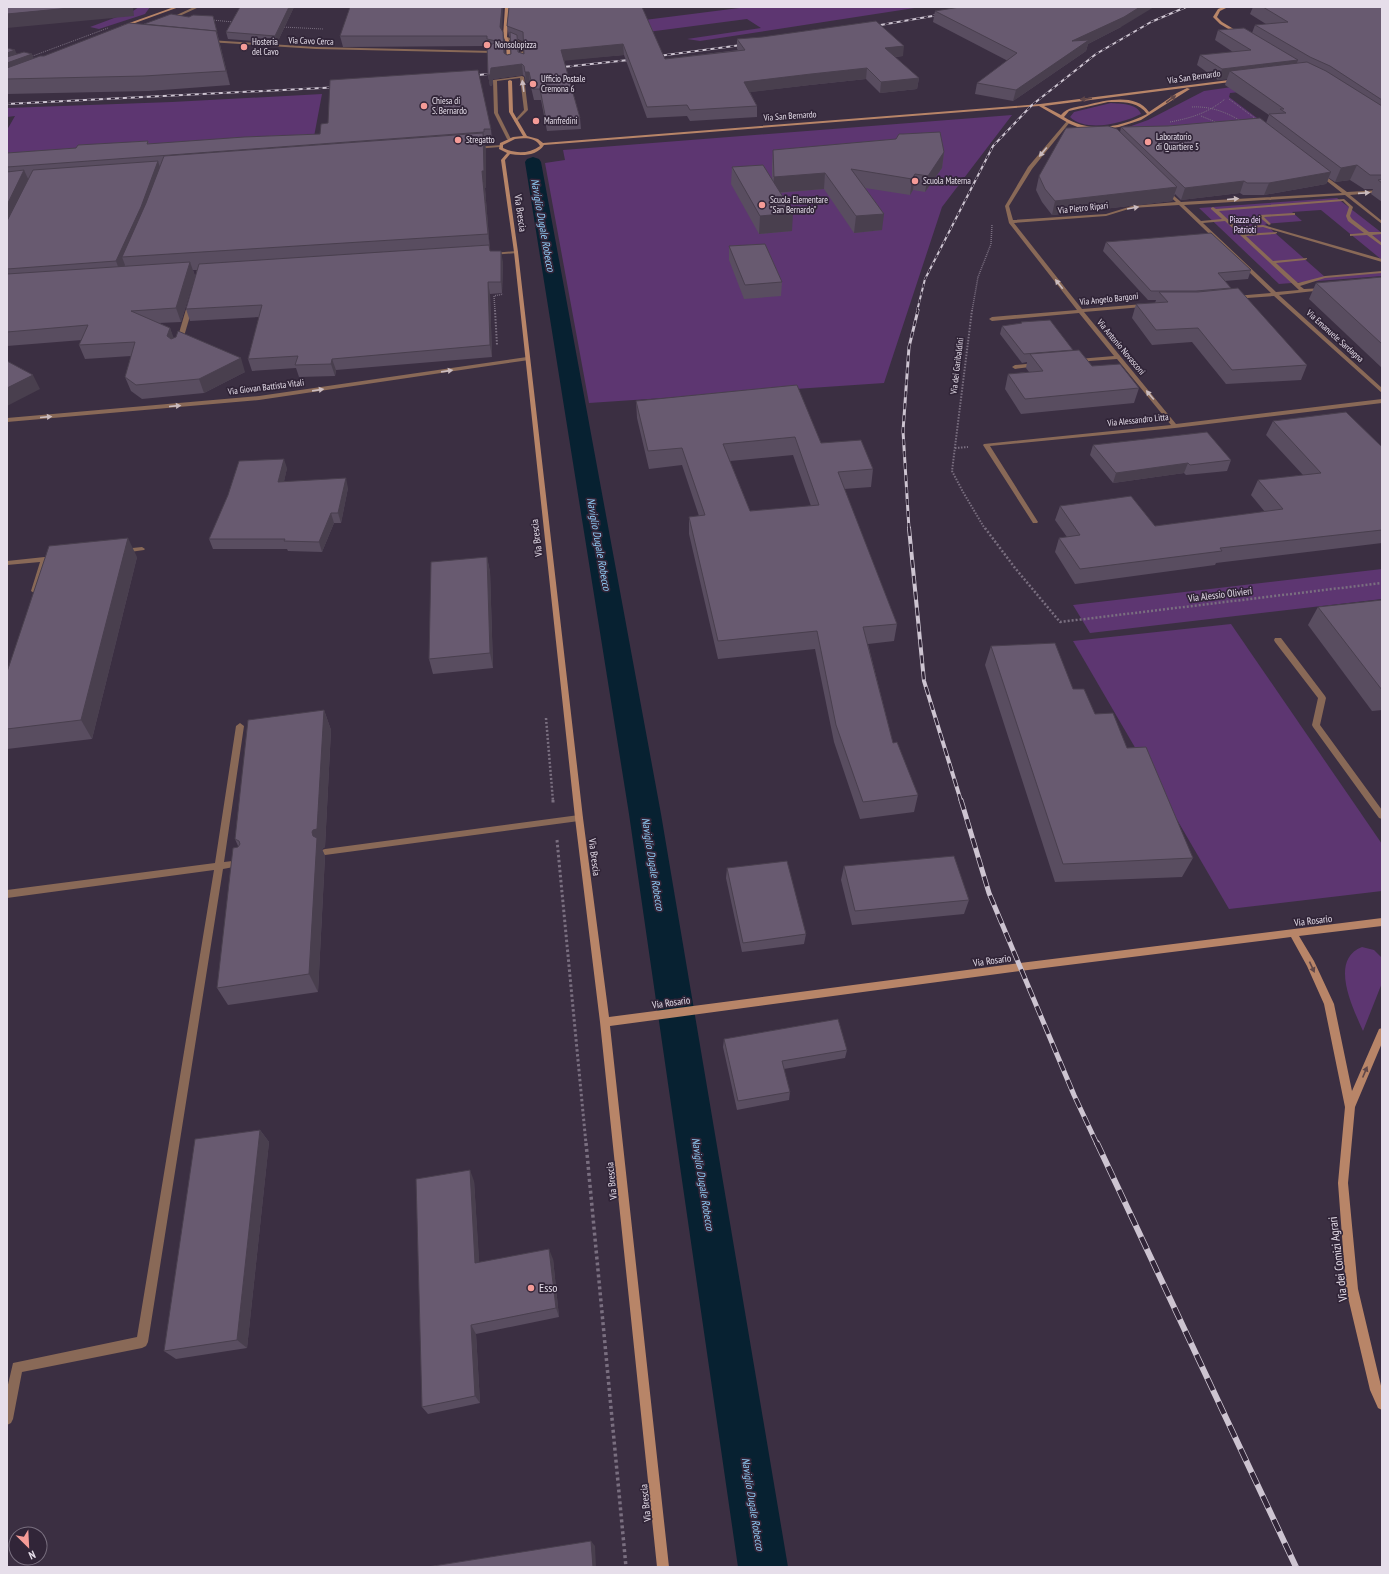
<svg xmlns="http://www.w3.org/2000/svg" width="1389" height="1574" viewBox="0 0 1389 1574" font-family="'PT Sans Narrow',sans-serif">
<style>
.green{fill:#5d3671}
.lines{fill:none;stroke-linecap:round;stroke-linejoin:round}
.canal{fill:#072131;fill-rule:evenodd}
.path-far5{stroke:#7a6f80;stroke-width:1;stroke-dasharray:1 1;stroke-linecap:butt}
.path-far4{stroke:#7a6f80;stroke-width:1.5;stroke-dasharray:1 1;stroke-linecap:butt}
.path-far3{stroke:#7a6f80;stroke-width:2;stroke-dasharray:1.5 1.5;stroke-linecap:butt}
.path-far2{stroke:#7a6f80;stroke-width:2.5;stroke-dasharray:2 2;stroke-linecap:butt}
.path-far1{stroke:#7a6f80;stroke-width:3;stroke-dasharray:2.5 2.5;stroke-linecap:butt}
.path{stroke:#7a6f80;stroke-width:3.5;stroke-dasharray:3 3;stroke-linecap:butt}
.lane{fill:#896957;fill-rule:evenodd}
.street{fill:#896957;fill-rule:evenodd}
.secondary{fill:#b88568;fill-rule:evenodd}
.rail-far4-casing{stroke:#cdc4d1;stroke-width:2}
.rail-far3-casing{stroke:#cdc4d1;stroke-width:3}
.rail-far2-casing{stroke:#cdc4d1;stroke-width:4}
.rail-far1-casing{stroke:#cdc4d1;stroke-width:5}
.rail-casing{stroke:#cdc4d1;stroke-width:6}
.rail-far4{stroke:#312538;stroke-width:1.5;stroke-dasharray:4;stroke-linecap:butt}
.rail-far3{stroke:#312538;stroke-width:2;stroke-dasharray:6;stroke-linecap:butt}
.rail-far2{stroke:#312538;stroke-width:2.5;stroke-dasharray:8;stroke-linecap:butt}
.rail-far1{stroke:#312538;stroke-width:3.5;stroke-dasharray:10;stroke-linecap:butt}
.rail{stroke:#312538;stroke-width:4.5;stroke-dasharray:13;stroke-linecap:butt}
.wall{fill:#594d60;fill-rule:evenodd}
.shaded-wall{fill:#493f4e}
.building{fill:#685a70;stroke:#493f4e;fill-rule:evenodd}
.oneway{fill:#cabbbe}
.oneway2{fill:#604749}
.poi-dot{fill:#f59b97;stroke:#312538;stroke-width:1.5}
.labels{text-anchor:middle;stroke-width:3.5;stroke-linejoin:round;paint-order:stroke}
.far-street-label{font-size:9px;fill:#e6deea;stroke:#312538}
.far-poi-label{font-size:9px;fill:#e6deea;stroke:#312538;text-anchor:start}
.far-park-label{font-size:9px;fill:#efd8fd;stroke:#312538}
.street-label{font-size:10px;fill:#e6deea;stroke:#312538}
.water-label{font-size:11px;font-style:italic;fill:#90cbf5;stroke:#312538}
.near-street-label{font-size:12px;fill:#e6deea;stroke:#312538}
.near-poi-label{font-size:12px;fill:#e6deea;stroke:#312538;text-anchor:start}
</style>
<rect width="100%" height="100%" fill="#3b2f42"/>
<!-- green -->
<g class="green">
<polygon points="139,7 150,7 145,14 139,16 99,29 90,27 133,11"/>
<polygon points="747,7 921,7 700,41 687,39 761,28 747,19 617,36 605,25"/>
<polygon points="1295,78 1311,85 1230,93 1229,97 1257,118 1237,120 1247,128 1123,129 1148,120 1204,91"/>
<polygon points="322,94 313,142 7,161 7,130 15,116 7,117 7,108 172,102"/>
<path d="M1111,103C1120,104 1137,103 1141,114C1123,123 1087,133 1070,117L1074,112Z"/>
<polygon points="1012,115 942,207 884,383 589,403 545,163 565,160 563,150"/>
<polygon points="1337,198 1382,233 1382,260 1321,210 1292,212 1302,221 1265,224 1325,277 1382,272 1382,276 1279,284 1199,208"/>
<polygon points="1382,569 1382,599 1090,633 1073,605"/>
<polygon points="1231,624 1382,844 1382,891 1229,909 1073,641"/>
<path d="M1362,947L1374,950L1382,958V983L1363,1031C1354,1010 1328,960 1362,947Z"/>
</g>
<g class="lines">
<!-- canal -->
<polygon class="canal" points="533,157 539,159 541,162 661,814 788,1567 738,1567 629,814 525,162 527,159"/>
<!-- path-far5 -->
<g class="path-far5">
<polyline points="212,20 233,22"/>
<polyline points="282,27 323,29"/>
<polyline points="30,57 108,28"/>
<polyline points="1229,99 1256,119 1254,119"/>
<path d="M1192,107C1210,106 1226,112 1241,121"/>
<polyline points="1201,116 1218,123"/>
<path d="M1170,122C1191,118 1208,113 1225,99"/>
</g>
<!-- path-far4 -->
<g class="path-far4">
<polyline points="495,311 494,296 503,294"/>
<polyline points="972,311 978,277 991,244 992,224"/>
</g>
<!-- path-far3 -->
<g class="path-far3">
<polyline points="495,310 497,345"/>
<polyline points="972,310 952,471 963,492 985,529"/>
<polyline points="955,448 968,447"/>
</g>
<!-- path-far2 -->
<g class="path-far2">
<polyline points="985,528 1015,568 1060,622 1382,583"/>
<polyline points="546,718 553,801"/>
</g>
<!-- path-far1 -->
<g class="path-far1">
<polyline points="553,800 553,803"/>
<polyline points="557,840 586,1144"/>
</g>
<!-- path -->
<polyline class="path" points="586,1143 626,1567"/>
<!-- lane -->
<g class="lane">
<polygon points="194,7 199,7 171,20 168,19"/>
<polygon points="522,76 524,77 528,110 516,122 514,121 524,110 520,78 497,81 498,113 511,139 509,140 507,139 494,113 493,80"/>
<polygon points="142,547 145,549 144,550 123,553 120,551 123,549"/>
<polygon points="54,556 57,558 56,559 47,561 37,591 34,593 31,591 40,562 7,565 7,561"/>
<polygon points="1275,638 1281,638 1325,696 1326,698 1320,725 1382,810 1382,819 1379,818 1313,727 1312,725 1318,698 1275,642 1274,640"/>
<polygon points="240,723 244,726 224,862 241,860 244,861 245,863 244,865 223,869 148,1342 146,1346 142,1348 22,1372 13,1419 11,1423 7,1425 7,1389 13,1363 137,1337 214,870 7,898 7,890 215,863 236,726"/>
<polygon points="579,815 582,816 583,818 582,820 579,821 325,855 322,854 321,852 322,850 325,849"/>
</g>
<!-- street -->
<g class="street">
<polygon points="504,36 523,42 524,63 521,62 520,44 504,38"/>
<polygon points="209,40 316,47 494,51 496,52 494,53 316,49 208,42"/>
<path d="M1067,121L1070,122L1032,169L1009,206L1013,220L1106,214L1132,206L1176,202L1164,191V189H1166L1181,202L1342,193L1318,174V172H1320L1347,192L1382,190V192L1350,195L1382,221V224L1345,195L1184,205L1201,221L1222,219L1211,209V208L1213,207L1216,209L1344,199L1353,207L1350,216L1352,219L1369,232H1382V234L1372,235L1382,243V246L1367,235L1350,236V234H1352L1364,233L1348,221L1346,216L1349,207L1343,201L1219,211L1236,227L1263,225L1382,259V262L1263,227L1239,229L1243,234L1277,232V233L1275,234L1246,236L1273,261L1307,258V259L1305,260L1276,263L1298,283L1325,276L1382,271V273L1325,278L1300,286L1304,289L1325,288V290H1323L1279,295L1382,388V393L1274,296L1233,299V297L1235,296L1271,293L1179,205L1132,208L1106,216L1014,223L1082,309L1168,302V304L1166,305L1084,312L1176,424L1382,399V403L1175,428L990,446L1038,522L1037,523H1033L983,445L984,444L1171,425L1117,359L1076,362L1075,361L1078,359L1114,356L1079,313L992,321L989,319L992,317L1077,310L1009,223L1005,206L1028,167ZM1225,221L1299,290L1276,292L1203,223Z"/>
<polygon points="501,145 500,147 475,149 473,148 475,147"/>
<polygon points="1293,213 1295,213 1295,215 1264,217 1271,224 1269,225 1258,216 1260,215"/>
<polygon points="516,251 518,251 518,253 492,255 490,254 492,253"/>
<polygon points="190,304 193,306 182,343 177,344 176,343 187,306"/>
<polygon points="527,357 530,359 529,360 259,400 7,422 7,418 259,396"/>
<polygon points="1036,363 1038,364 1038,366 1015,369 1012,367 1015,365"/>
</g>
<!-- secondary -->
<g class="secondary">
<polygon points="174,7 179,7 124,27 121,26"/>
<polygon points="505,7 509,7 507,37 510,42 511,63 509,64 507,63 506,42 503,37"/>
<polygon points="1223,7 1228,7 1220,11 1217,17 1222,22 1242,34 1242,36 1240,36 1220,24 1213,17 1218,9"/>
<path d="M1237,79L1238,81L1044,106L1061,115C1068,107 1077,107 1087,105C1106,100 1136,93 1149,112L1177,93L1187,88L1190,89L1141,120L1119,127L1105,129L1093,130L1080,128L1070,124L1039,106L544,145C537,156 522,156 510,154L505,160L518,252L583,818L609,1017L1020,963L1382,918V926L1299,936L1314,961L1334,1004L1352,1091L1379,1029L1382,1028V1043L1355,1107L1348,1183L1358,1289L1382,1390V1410L1378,1408L1370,1390L1346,1289L1338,1183L1345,1107L1324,1004L1307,966L1291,937L1020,971L610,1026L669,1567H657L600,1022L575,818L514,252L501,160L507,153L499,149L500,143L513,137L523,136L509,112L508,81L510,80L512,81L513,112L527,136L538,139L543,143L1040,104ZM1108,102C1122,102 1138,101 1147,114C1121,127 1090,134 1064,117L1069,111ZM515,139C524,138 535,137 540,146C529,154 515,154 503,148V145Z"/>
</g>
<defs>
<g id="rail-far4">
<polyline points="869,27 944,14"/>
<polyline points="651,57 749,44"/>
<polyline points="554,68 638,59"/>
<polyline points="468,76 498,73"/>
<polyline points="7,104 341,87"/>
<polyline points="917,311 925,279 993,146 1032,105 1096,54 1151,22 1186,7"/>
</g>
<polyline id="rail-far3" points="909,529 903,431 909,347 918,310"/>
<polyline id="rail-far2" points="909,528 924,681 961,801"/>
<polyline id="rail-far1" points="961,800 989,893 1074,1095 1097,1144"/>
<polyline id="rail" points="1097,1143 1296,1567"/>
</defs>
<!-- rail-far4 casing -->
<use href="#rail-far4" class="rail-far4-casing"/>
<!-- rail-far3 casing -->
<use href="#rail-far3" class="rail-far3-casing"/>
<!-- rail-far2 casing -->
<use href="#rail-far2" class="rail-far2-casing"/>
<!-- rail-far1 casing -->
<use href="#rail-far1" class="rail-far1-casing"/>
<!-- rail casing -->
<use href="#rail" class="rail-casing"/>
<!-- rail-far4 -->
<use href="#rail-far4" class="rail-far4"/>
<!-- rail-far3 -->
<use href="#rail-far3" class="rail-far3"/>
<!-- rail-far2 -->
<use href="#rail-far2" class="rail-far2"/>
<!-- rail-far1 -->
<use href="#rail-far1" class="rail-far1"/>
<!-- rail -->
<use href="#rail" class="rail"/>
</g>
<!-- wall -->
<g class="wall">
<polygon points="240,7 294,7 277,43 228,39 226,32"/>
<path d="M509,7L665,59L738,50L737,49V39L903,56L895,57L919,78L917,89L880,93L866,79L810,85L750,92L757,106V117L690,121L687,116L647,118L624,55L564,60L580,118L581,129L547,131L541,100H534L530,83H526L525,77L523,75L493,79L492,86H490L488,75L487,46L343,47L340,36L502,30L505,42V53L507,55L511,54L510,37L509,36L507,26ZM518,39L524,42V54L519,52Z"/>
<polygon points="1253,7 1382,7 1382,202 1371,194 1373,189 1364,189 1350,180 1335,182 1329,178 1326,184 1264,195 1243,195 1240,193 1181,200 1175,194 1172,201 1052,215 1042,202 1036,190 1039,176 1120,132 1121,127 1266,123 1269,115 1225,85 1227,79 1218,80 1197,65 1200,55 1233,52 1215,40 1218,30 1252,33 1255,25 1266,24 1250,14"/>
<polygon points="935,11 1121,27 1088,44 1086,51 1013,101 975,94 977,83 1008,61 933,22"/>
<polygon points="213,16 230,85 149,91 7,94 7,48 17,54 34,58 44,56 144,24 189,17"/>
<polygon points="491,129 492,141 486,141 486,145 485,145 486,150 486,187 485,188 490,251 503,262 502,293 490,294 492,357 336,370 335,376 299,377 296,368 252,371 248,359 259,317 190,321 186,309 197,270 193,270 195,276 181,322 159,323 170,328 173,338 245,372 204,393 142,399 131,391 125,377 131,356 85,359 79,345 82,340 7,346 7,153 76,148 148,141 149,144"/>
<polygon points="773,150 944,152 942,168 925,192 913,190 910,195 865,188 882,230 854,233 824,189 780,193 792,231 759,234 731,184 732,167 772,180 772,165"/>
<polygon points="1106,242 1251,270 1248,279 1225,281 1231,288 1230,289 1307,365 1301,380 1226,384 1192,342 1152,345 1132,318 1136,304 1155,303 1156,300 1148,300 1103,251"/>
<polygon points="729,246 782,282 781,296 744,299 729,260"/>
<polygon points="1382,277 1382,368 1309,299 1316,283"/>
<polygon points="1021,322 1073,350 1092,366 1139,388 1134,403 1021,414 1005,389 1008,374 1029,372 1026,368 1027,362 1022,363 1000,334 1002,326 1021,324"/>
<path d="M636,401L821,443L873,469L871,487L844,489L897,624L894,641L868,644L893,743L918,795L914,812L860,819L834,742L815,649L718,659L689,534V517L699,516L682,465L649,469L637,418ZM793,455L811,506L750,511L730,461Z"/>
<polygon points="1273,421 1382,447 1382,543 1216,563 1215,565 1075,584 1055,552 1059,538 1067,537 1055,520 1060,506 1155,526 1265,512 1251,495 1258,480 1303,475 1266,435"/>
<polygon points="1093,445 1231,460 1227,471 1186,475 1184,473 1113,483 1090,455"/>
<polygon points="287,468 284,481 348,488 341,523 334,523 322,552 288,551 287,549 213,549 209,539"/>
<polygon points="137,557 92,739 7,749 7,672"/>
<polygon points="487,557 490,572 493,668 433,674 429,659"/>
<polygon points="1382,600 1382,710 1372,711 1308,625 1318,607"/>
<polygon points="991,646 1073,689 1095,714 1127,748 1193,858 1182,877 1055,882 985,665"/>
<polygon points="324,710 331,730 325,847 322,849 325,856 318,992 228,1005 217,988 238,846 235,839"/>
<polygon points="844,866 969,900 964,914 852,925 841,880"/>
<polygon points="727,868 806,934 804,944 742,952 726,878"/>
<polygon points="724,1039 847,1050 845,1058 784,1069 790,1092 789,1100 737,1110 723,1047"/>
<polygon points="260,1130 269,1142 247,1348 176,1359 164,1351"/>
<polygon points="474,1181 479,1263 553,1259 559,1317 476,1334 480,1403 428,1414 422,1407"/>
</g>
<!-- shaded-wall -->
<g class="shaded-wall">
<polygon points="80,7 133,7 134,16 7,28 7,14"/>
<polygon points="289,7 294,7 277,43 275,36"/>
<polygon points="502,7 503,7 502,37 500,27"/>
<polygon points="1140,7 1154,7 1121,27 1088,44 1086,51 1013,101 1016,90 1072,41"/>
<polygon points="216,31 220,45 230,85 226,71"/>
<polygon points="503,32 505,42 506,63 504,53"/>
<polygon points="623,44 624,55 562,61 561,50"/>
<polygon points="904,46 903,56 884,58 885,48"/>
<polygon points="15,50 19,59 32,54 38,68 7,79 7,53"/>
<polygon points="1298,60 1294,70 1230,71 1227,79 1218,80 1222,69"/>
<polygon points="522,64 523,75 493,79 492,86 490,86 488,75 491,68"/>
<polygon points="867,68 866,79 810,85 744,93 744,82 811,74"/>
<polygon points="525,72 529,72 530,83 526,83"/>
<polygon points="919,78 917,89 880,93 881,82"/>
<polygon points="483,133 486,150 486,187 485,188 490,251 488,234 482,171"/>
<polygon points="944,152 942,168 925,192 928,176"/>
<polygon points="158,161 162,174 122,257 125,265 121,275 116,261"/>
<polygon points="1357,165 1350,180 1335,182 1341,168"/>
<polygon points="24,170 30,183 7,230 7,205"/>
<polygon points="1331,172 1326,184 1264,195 1269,183"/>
<polygon points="825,173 824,189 773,193 774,177"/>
<polygon points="915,174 913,190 910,195 912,179"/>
<polygon points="1244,181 1240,193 1181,200 1185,188"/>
<polygon points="1177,187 1172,201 1052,215 1055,201"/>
<polygon points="793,213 792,231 759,234 760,216"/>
<polygon points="884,214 882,230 854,233 856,216"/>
<polygon points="501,251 503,262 502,293 501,282"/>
<polygon points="190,262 195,276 181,322 176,308"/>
<polygon points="488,282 490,294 492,357 490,345"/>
<polygon points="170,328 175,341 167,336"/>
<polygon points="241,358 245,372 204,393 199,379"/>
<polygon points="332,359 336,370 335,376 331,364"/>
<polygon points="33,375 40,389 7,406 7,388"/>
<polygon points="284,459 287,468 282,491 278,482"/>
<polygon points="1188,463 1184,473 1113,483 1116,473"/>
<polygon points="346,478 348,488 341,523 338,513"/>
<polygon points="331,513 334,523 322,552 319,542"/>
<polygon points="128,538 137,557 92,739 81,720"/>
<polygon points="487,557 490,572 493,668 490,653"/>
<polygon points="324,710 331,730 325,847 322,849 325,856 318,992 309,974 312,832"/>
<polygon points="260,1130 269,1142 247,1348 237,1340"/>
<polygon points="470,1170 474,1181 480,1273 475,1263"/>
<polygon points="549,1249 553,1259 559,1317 556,1308"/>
<polygon points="471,1325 476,1334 480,1403 475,1396"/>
<polygon points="591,1541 595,1546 596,1567 593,1567"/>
</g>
<!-- building -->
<g class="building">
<polygon points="7,7 80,7 7,14"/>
<polygon points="240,7 289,7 275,36 226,32"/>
<polygon points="350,7 502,7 500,27 503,32 504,53 507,55 511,54 510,32 517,35 518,52 524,54 523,32 507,26 509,7 642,7 665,59 745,50 737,39 762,37 876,21 904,46 885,48 919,78 881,82 867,68 811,74 744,82 757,106 690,110 687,105 647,107 623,44 561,50 580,118 546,120 540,89 533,89 529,72 525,72 524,66 522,64 491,68 490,75 488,75 487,44 493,44 496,41 487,39 487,36 340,36"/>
<polygon points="960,7 1140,7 1124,17 1072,41 1089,40 1016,90 977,83 1017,53 935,11"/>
<polygon points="1263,7 1382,7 1382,100 1330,66 1310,57 1255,25 1288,22"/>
<polygon points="171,14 189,17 193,15 213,16 217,32 216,31 144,24"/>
<polygon points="129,23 216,31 226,71 144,76 7,79 7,68 40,56 44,56"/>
<polygon points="1244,28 1298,60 1222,69 1200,55 1251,50 1218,30"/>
<polygon points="7,48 15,50 7,53"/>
<polygon points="24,52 32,54 7,63 7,57"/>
<polygon points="1307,62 1326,71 1382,106 1382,175 1370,175 1357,165 1341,168 1269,114 1286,113 1280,109 1284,109 1230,71"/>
<polygon points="478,70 491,129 484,129 484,132 7,167 7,153 76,148 78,145 148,141 147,144 244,137 320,134 321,124 328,123 330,80"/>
<polygon points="1260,118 1331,172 1269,183 1247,183 1244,181 1185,188 1121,127 1168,126"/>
<polygon points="1108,126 1117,129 1177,187 1055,201 1045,189 1039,176 1066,128"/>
<polygon points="940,132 944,152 928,176 915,174 912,179 851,169 884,214 856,216 825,173 774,177 773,150 896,139 899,134 903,134"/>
<polygon points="483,133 484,171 482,171 488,234 122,257 146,203 164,156"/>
<polygon points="158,161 141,207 116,261 7,269 7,221 33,170"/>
<polygon points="763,165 793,213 760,216 732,167"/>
<polygon points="24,170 7,205 7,172"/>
<polygon points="1382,179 1382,183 1378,180"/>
<polygon points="1211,233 1251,270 1218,273 1231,288 1196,291 1151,291 1106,242"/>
<polygon points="765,244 782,282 745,285 729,246"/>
<polygon points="489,245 490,251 501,251 501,282 488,282 490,345 332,359 331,364 295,365 298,356 248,359 262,305 186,309 199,264"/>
<polygon points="190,262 176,308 131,311 170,328 167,336 171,339 176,337 178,331 241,358 199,379 136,385 125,377 135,342 79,345 88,325 7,332 7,274"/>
<polygon points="1382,277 1382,344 1316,283"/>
<polygon points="1238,288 1307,365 1232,370 1198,328 1156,330 1136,304 1168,302 1159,292 1198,292"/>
<polygon points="1050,320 1073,350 1024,354 1002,326 1022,323 1021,322"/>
<polygon points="1079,350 1092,366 1120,364 1139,388 1025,399 1008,374 1043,371 1030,354"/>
<polygon points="7,361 33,375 7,388"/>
<path d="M797,385L821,443L861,440L873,469L838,472L897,624L863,627L893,743L897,742L918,795L863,802L836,725L817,631L718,641L689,517L705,515L682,448L648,451L636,401ZM795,437L819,505L750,511L723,444Z"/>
<polygon points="1346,412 1382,447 1382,530 1220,548 1222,551 1080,569 1059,538 1080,535 1060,506 1131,496 1155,526 1283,509 1258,480 1321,473 1273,421"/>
<polygon points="1207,432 1231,460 1190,465 1188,463 1116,473 1093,445"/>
<polygon points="284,459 278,482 346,478 338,513 331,513 319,542 284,541 285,539 209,539 228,495 239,461"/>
<polygon points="128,538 81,720 7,729 7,672 49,546"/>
<polygon points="487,557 490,653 429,659 431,562"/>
<polygon points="1382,600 1382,690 1318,607"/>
<polygon points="1055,643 1073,689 1084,689 1095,714 1113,713 1127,748 1146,747 1193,858 1063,864 991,646"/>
<polygon points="324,710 317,829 313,830 312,832 313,836 317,838 309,974 217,988 233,848 238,847 240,844 239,841 235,839 248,720"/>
<polygon points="954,856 969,900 855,911 844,866"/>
<polygon points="787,861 806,934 743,943 727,868"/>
<polygon points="838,1019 847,1050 782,1061 790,1092 738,1101 724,1039"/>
<polygon points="260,1130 237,1340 164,1351 195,1139"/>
<polygon points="470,1170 475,1263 549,1249 556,1308 471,1325 475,1396 422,1407 416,1179"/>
<polygon points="591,1541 593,1567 427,1567"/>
</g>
<!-- one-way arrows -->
<defs><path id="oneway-solid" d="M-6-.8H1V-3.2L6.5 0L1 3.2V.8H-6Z"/></defs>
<g class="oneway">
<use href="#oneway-solid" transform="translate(523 86) rotate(-98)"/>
<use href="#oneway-solid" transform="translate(1043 152) rotate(130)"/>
<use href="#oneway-solid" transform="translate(1364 193) rotate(-4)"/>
<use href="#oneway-solid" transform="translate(1233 199) rotate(-5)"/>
<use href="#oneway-solid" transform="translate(1133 208) rotate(-10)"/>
<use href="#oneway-solid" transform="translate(1059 284) rotate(-128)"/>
<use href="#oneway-solid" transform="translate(447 371) rotate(-8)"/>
<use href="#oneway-solid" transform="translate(318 390) rotate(-8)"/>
<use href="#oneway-solid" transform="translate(1150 395) rotate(-130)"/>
<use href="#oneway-solid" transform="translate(175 406) rotate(-5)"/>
<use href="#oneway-solid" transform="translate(46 417) rotate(-5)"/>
</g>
<g class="oneway2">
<use href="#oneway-solid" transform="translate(1086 99) rotate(173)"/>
<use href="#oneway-solid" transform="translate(1171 99) rotate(-36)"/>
<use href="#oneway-solid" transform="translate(1312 967) rotate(65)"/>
<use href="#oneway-solid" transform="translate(1365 1072) rotate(-67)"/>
</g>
<!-- markers -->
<g class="poi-dot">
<circle cx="487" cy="45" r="4"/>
<circle cx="244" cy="47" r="4"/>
<circle cx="533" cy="84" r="4"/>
<circle cx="424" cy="106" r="4"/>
<circle cx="536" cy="121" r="4"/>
<circle cx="458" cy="140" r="4"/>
<circle cx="1148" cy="142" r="4"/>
<circle cx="915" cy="181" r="4"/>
<circle cx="762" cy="205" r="4"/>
<circle cx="531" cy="1288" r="4"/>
</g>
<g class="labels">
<!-- far-street labels -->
<g class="far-street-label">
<text transform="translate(311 41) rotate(2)" y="3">Via Cavo Cerca</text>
<text transform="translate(1194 77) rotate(-8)" y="3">Via San Bernardo</text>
<text transform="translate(790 116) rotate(-4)" y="3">Via San Bernardo</text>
<text transform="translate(1083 208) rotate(-6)" y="3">Via Pietro Ripari</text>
<text transform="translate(1109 299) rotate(-6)" y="3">Via Angelo Bargoni</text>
<text transform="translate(1335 336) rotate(42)" y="3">Via Emanuele Sardagna</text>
<text transform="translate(1121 347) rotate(50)" y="3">Via Antonio Novasconi</text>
<text transform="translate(957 366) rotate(-83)" y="3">Via dei Garibaldini</text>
<text transform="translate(266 387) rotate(-7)" y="3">Via Giovan Battista Vitali</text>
<text transform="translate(1138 420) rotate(-6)" y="3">Via Alessandro Litta</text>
</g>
<!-- far-poi labels -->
<g class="far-poi-label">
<text x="252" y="45">Hosteria<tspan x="252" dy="10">del Cavo</tspan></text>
<text x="495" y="48">Nonsolopizza</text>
<text x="541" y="82">Ufficio Postale<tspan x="541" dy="10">Cremona 6</tspan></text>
<text x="432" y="104">Chiesa di<tspan x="432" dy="10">S. Bernardo</tspan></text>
<text x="544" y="124">Manfredini</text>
<text x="1156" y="140">Laboratorio<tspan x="1156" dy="10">di Quartiere 5</tspan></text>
<text x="466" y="143">Stregatto</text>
<text x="923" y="184">Scuola Materna</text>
<text x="770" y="203">Scuola Elementare<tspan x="770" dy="10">"San Bernardo"</tspan></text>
</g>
<!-- far-park labels -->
<g class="far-park-label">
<text x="1245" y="223">Piazza dei<tspan x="1245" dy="10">Patrioti</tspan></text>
</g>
<!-- street labels -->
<g class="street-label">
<text transform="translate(521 213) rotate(82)" y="4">Via Brescia</text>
<text transform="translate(536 538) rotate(-97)" y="4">Via Brescia</text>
<text transform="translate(1220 594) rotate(-7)" y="4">Via Alessio Olivieri</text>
<text transform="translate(595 857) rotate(83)" y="4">Via Brescia</text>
<text transform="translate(1313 920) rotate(-7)" y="4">Via Rosario</text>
<text transform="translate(992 960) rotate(-8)" y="4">Via Rosario</text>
<text transform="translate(671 1002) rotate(-8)" y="4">Via Rosario</text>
<text transform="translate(611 1181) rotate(-96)" y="4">Via Brescia</text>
<text transform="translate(645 1503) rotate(-96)" y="4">Via Brescia</text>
</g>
<!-- water labels -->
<g class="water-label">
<text transform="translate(543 225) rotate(80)" y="4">Naviglio Dugale Robecco</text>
<text transform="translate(599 544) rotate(80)" y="4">Naviglio Dugale Robecco</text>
<text transform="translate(653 864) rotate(81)" y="4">Naviglio Dugale Robecco</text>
<text transform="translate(703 1184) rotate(81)" y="4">Naviglio Dugale Robecco</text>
<text transform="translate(753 1504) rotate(81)" y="4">Naviglio Dugale Robecco</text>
</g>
<!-- near-street labels -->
<g class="near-street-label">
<text transform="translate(1338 1259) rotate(-97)" y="4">Via dei Comizi Agrari</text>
</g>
<!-- near-poi labels -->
<g class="near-poi-label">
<text x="539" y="1292">Esso</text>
</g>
</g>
<!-- border -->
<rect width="1389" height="1574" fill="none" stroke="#e6deea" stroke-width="16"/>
<!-- north arrow -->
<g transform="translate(28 1546) rotate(156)"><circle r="19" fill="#312538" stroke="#796f7f"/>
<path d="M0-3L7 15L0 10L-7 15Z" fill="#f59b97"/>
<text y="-6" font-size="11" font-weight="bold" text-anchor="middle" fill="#e6deea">N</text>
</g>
</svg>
